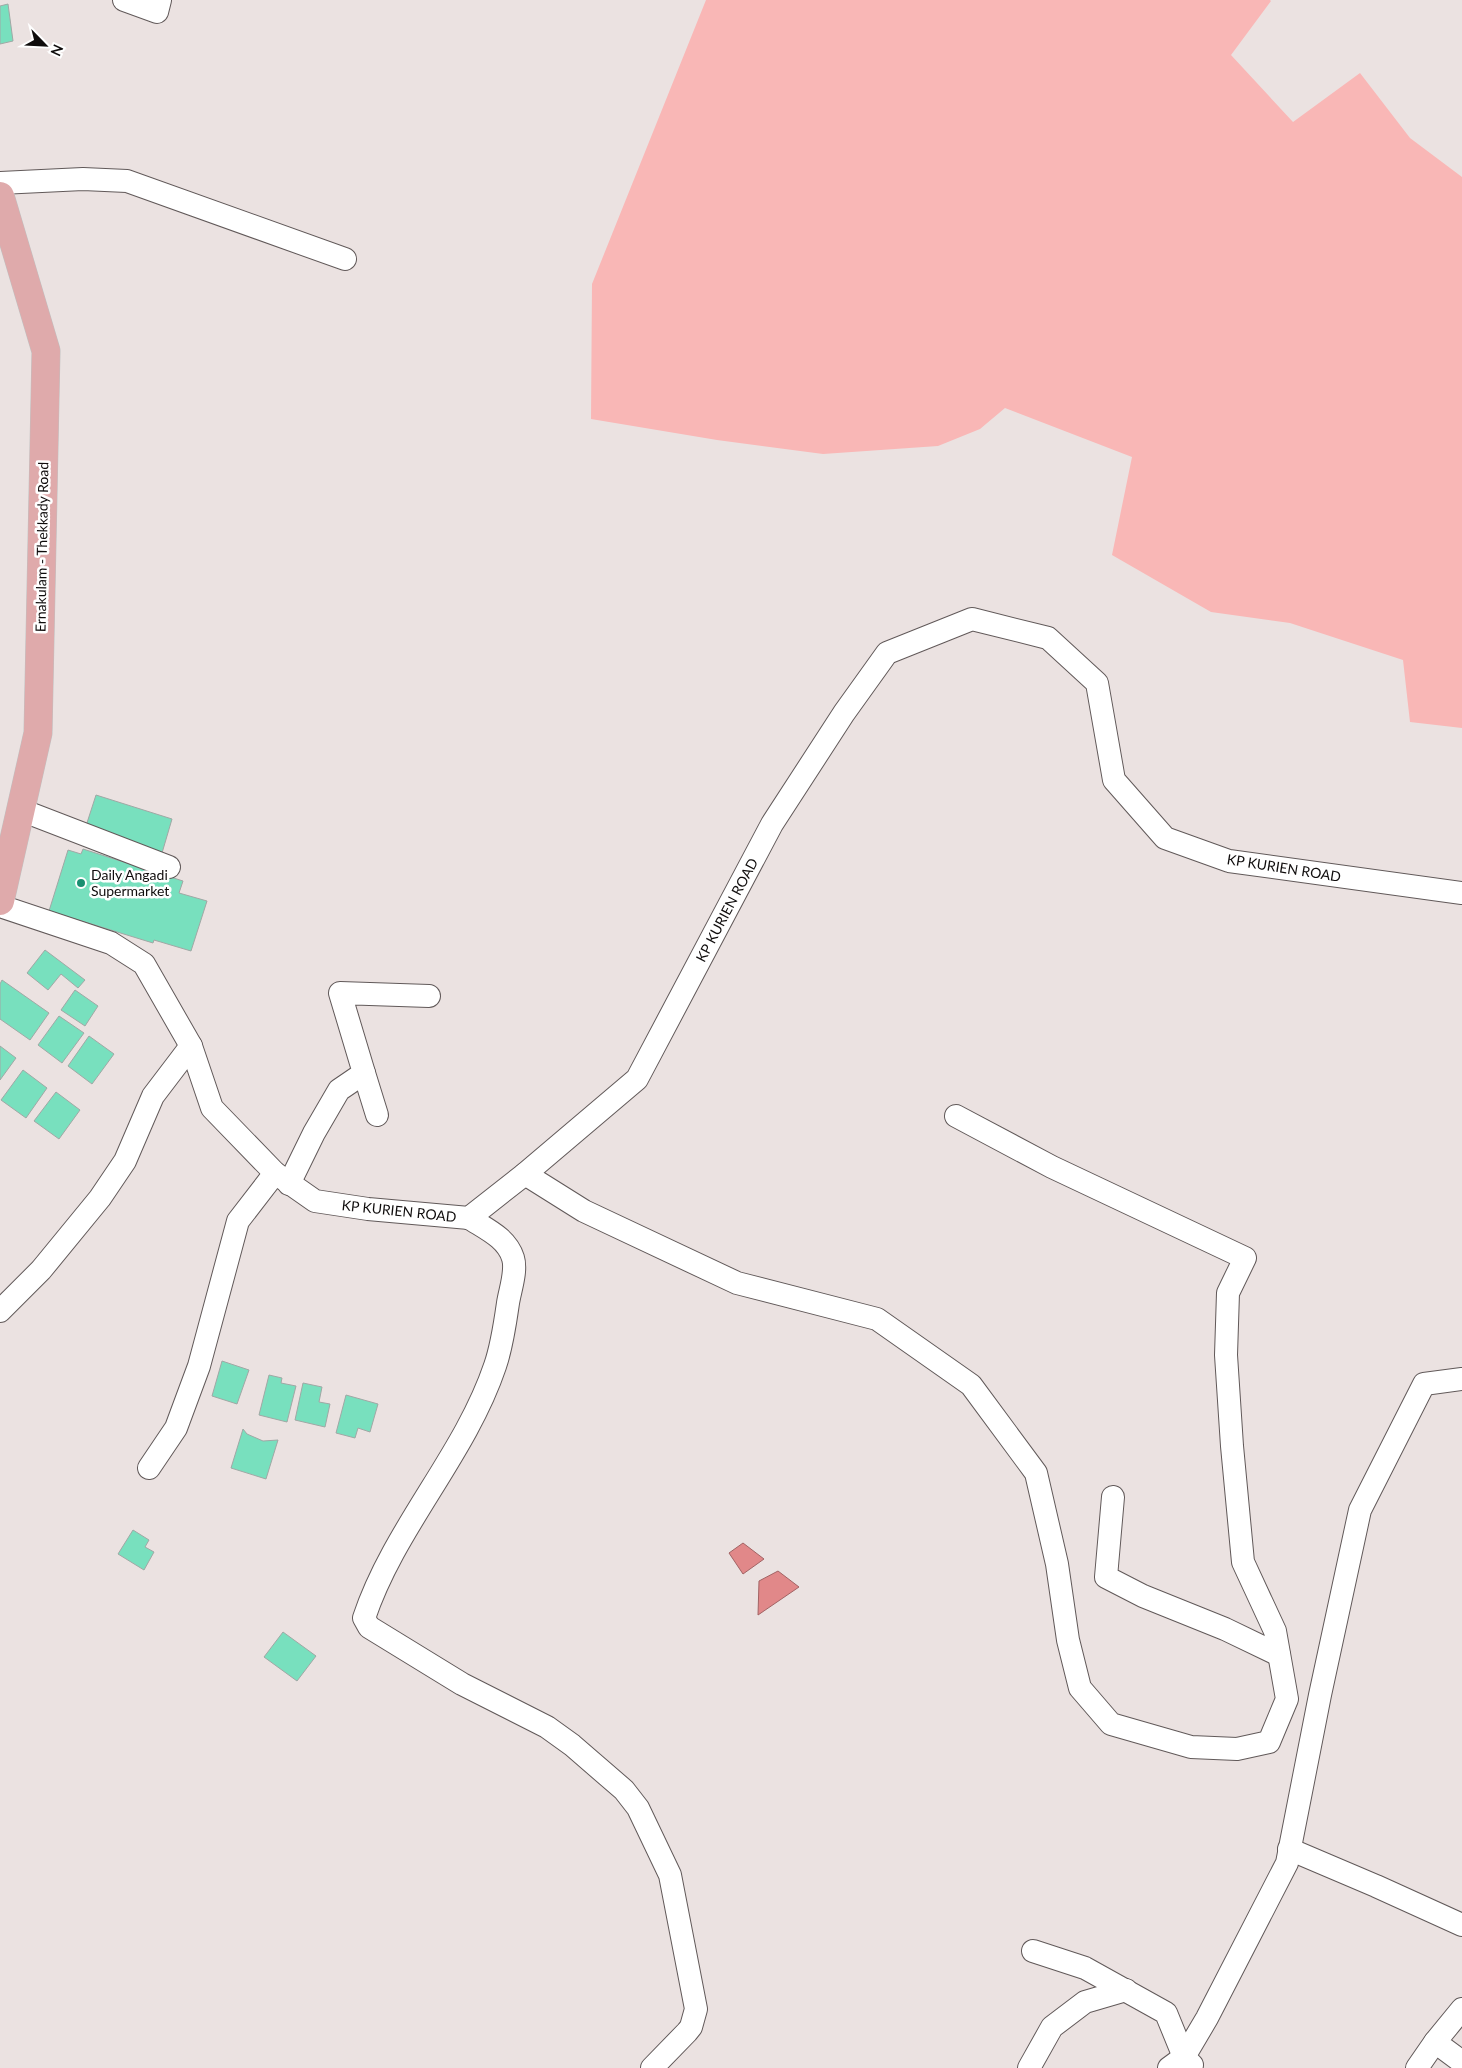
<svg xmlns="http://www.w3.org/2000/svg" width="1462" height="2068" viewBox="0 0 1462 2068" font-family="Lato,sans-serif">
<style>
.green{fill:#f9b7b6}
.water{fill:#e18889;stroke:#a26364}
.building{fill:#78e0be;stroke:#a0a8a5}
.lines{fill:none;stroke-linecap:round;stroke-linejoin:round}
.minor-casing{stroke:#615959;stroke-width:24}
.major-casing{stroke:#c1c0c0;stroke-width:29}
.minor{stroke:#fff;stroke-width:22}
.major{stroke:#dfaaab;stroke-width:28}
.poi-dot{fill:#1a8f71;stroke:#fff;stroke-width:2}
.labels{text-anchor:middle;stroke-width:5;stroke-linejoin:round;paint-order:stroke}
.street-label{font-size:14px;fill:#0f0c0c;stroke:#fff}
.poi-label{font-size:14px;fill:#0f0c0c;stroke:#fff;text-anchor:start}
</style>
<rect width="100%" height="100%" fill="#ebe2e1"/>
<!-- green -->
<polygon class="green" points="706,0 1270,0 1271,1 1231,55 1293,122 1360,73 1410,138 1462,177 1462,728 1410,722 1403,660 1290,623 1211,612 1112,555 1132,457 1005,408 980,429 938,446 823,454 717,440 591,419 592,284"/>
<!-- water -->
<g class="water">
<polygon points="743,1543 764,1559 743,1574 729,1553"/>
<polygon points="778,1571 799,1587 758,1615 759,1581"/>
</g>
<!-- building -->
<g class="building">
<polygon points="8,4 13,41 0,44 0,6"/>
<polygon points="96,795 172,819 162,853 85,829"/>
<polygon points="83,849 183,881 179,893 207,901 191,951 154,940 153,943 49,911 68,850 81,854"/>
<polygon points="45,950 85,980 78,988 61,974 48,990 27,973"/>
<polygon points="2,980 49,1013 30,1040 0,1019 0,984"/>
<polygon points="75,990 98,1006 85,1026 61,1010"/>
<polygon points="59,1016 84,1033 62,1063 38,1045"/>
<polygon points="89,1036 114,1054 92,1084 68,1066"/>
<polygon points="0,1046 16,1058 0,1080"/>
<polygon points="23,1070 47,1088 26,1118 1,1100"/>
<polygon points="56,1092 80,1110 59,1139 34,1121"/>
<polygon points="222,1361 249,1370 237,1404 212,1396"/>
<polygon points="269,1375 282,1378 281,1383 296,1386 287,1422 259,1415"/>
<polygon points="303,1383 322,1387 319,1402 330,1404 325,1427 295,1420"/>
<polygon points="346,1395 378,1404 370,1432 358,1428 355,1438 336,1433"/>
<polygon points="243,1429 247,1434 263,1441 278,1440 266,1479 231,1468"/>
<polygon points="133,1530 149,1540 145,1547 154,1552 144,1570 118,1554"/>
<polygon points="283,1632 316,1656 297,1681 264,1657"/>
</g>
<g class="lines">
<defs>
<g id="minor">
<polyline points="124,0 157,12 160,0"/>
<polyline points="0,183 83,179 127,181 345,259"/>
<polyline points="21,810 169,867"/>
<polyline points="0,906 111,943 144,964 191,1046 212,1108 275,1173 315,1201 368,1209 469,1218 525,1174 637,1079 772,824 844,713 887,653 972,619 1048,638 1097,683 1114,780 1165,838 1229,861 1462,893"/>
<polyline points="364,1073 377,1115"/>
<polyline points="525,1174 584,1211 737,1283 877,1319 971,1385 1036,1473 1057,1564 1068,1640 1080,1688 1111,1724 1191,1747 1237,1749 1269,1742 1287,1699 1275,1631 1243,1562 1232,1446 1226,1355 1228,1293 1245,1258 1052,1167 956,1116"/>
<polyline points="289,1184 314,1133 339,1090 364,1073 340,993 429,996"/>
<path d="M469,1218C486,1229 507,1238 513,1258C517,1271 510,1290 508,1303C505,1324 502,1346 495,1366C465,1455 394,1528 364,1618L369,1627L462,1684L547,1727L572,1745L624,1790L638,1808L670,1875L696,2009L691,2027L687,2032L652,2068"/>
<polyline points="0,1311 41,1270 100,1198 125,1161 153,1096 191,1046"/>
<polyline points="149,1468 176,1428 199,1366 238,1221 275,1173"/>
<polyline points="1113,1497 1106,1577 1143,1596 1225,1629 1279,1655"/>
<polyline points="1289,1849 1376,1886 1462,1925"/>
<polyline points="1033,1951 1085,1968 1166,2013 1184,2057 1192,2065"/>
<polyline points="1462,2009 1435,2042 1462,2062"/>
<polyline points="1029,2068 1052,2027 1085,2002 1126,1990"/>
<polyline points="1169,2068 1184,2057 1207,2018 1287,1863 1320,1695 1360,1510 1424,1384 1462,1379"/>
<polyline points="1417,2068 1435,2042"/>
</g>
<polyline id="major" points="0,196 46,351 38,733 0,901"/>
</defs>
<!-- minor casing -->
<use href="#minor" class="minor-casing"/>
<!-- major casing -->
<use href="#major" class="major-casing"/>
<!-- minor -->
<use href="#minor" class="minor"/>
<!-- major -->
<use href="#major" class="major"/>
</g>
<!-- markers -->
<circle class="poi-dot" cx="81" cy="883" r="5"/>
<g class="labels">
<!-- street labels -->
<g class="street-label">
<text transform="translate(42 547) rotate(-89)" y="5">Ernakulam - Thekkady Road</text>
<text transform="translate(1284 868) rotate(9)" y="5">KP KURIEN ROAD</text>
<text transform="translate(727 910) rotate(-62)" y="5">KP KURIEN ROAD</text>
<text transform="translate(399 1211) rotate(6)" y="5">KP KURIEN ROAD</text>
</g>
<!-- poi labels -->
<g class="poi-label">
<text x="91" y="880">Daily Angadi<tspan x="91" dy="16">Supermarket</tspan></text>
</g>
</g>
<!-- north arrow -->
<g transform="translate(45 45) rotate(114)" stroke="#ffffff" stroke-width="4" paint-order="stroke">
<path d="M0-4L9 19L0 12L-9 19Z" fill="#0f0c0c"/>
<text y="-8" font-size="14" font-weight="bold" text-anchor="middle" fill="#0f0c0c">N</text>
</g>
</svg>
